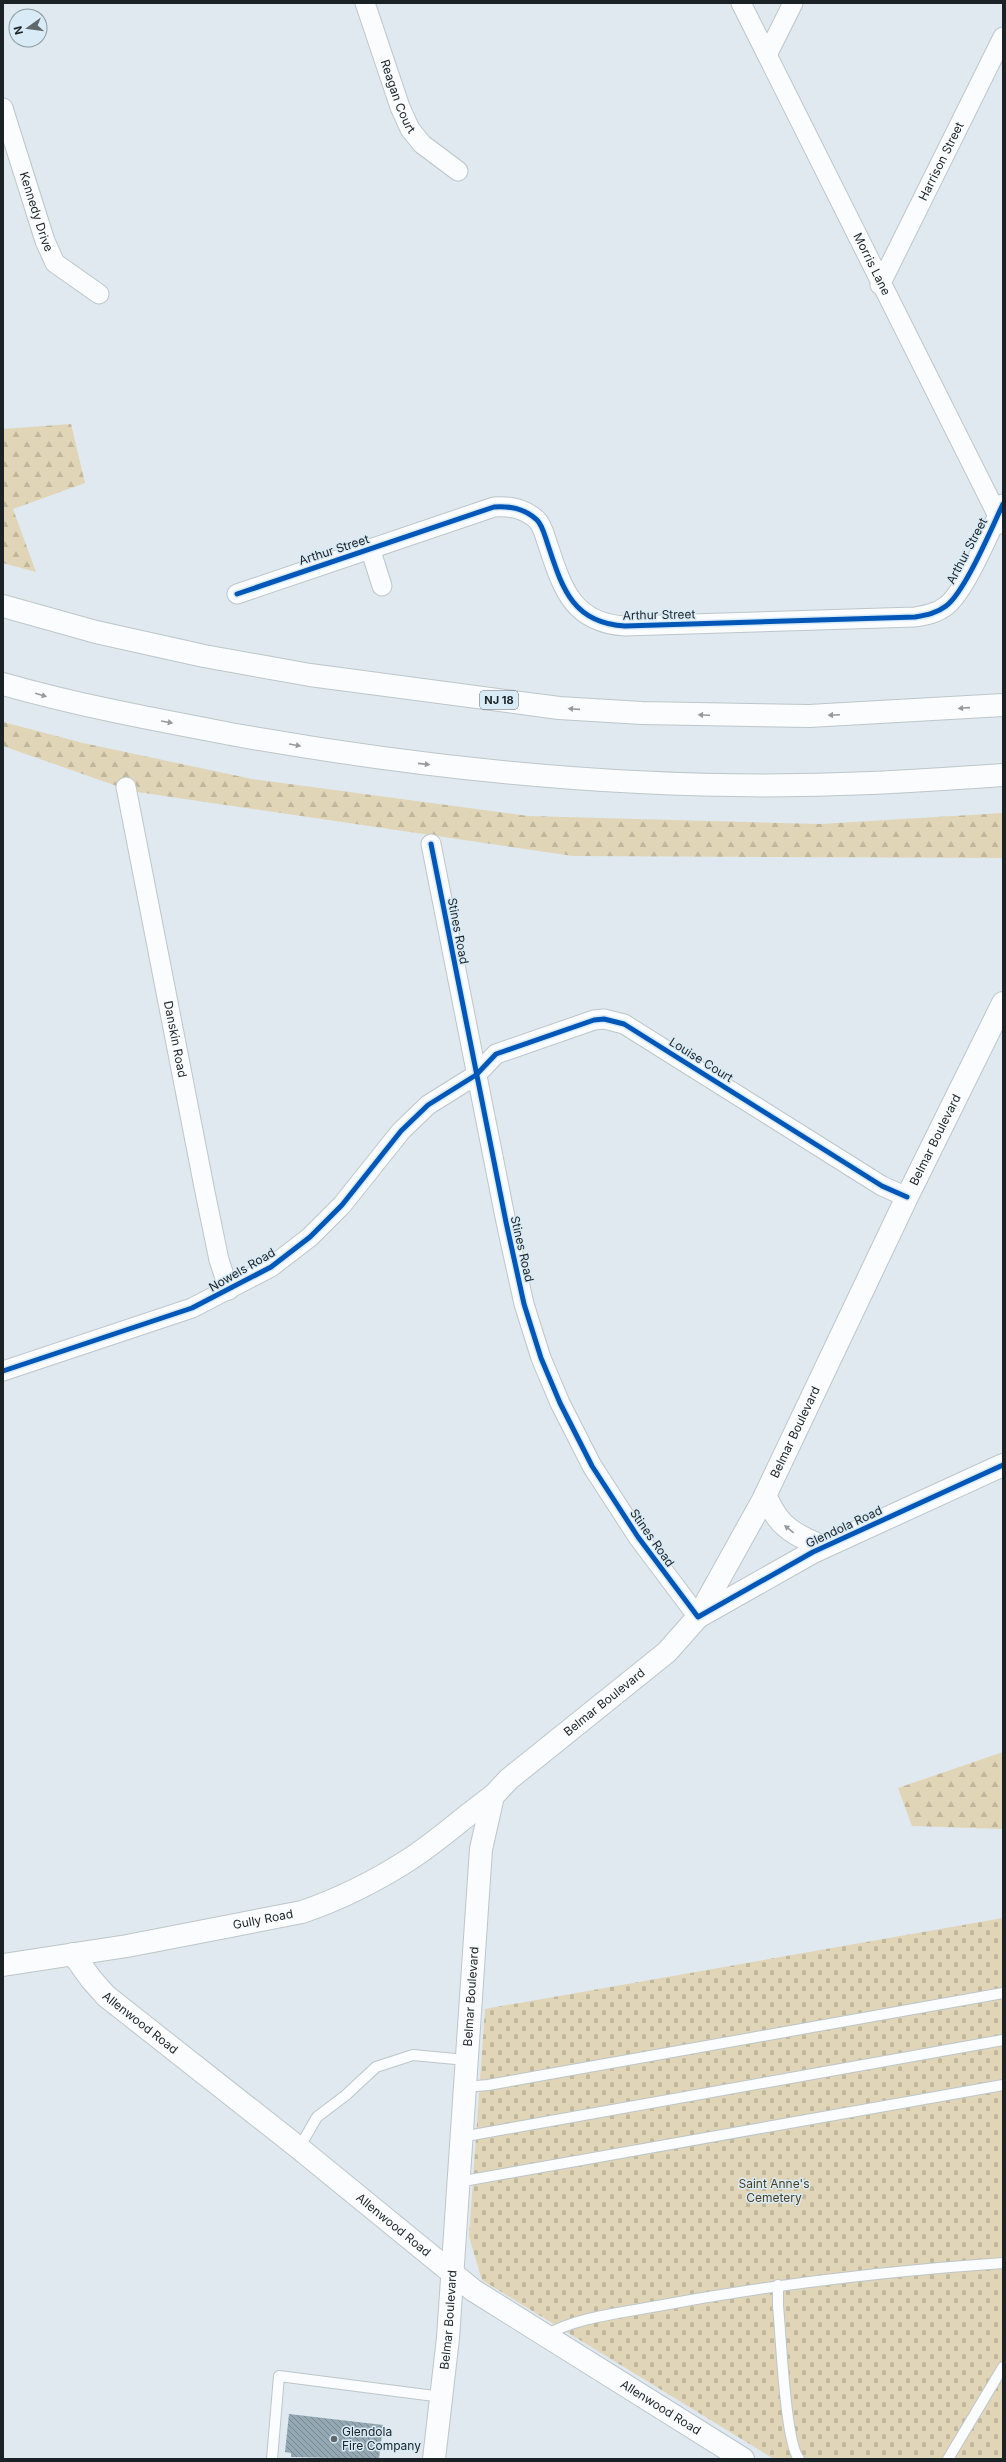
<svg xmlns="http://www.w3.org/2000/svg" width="1006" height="2462" viewBox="0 0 1006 2462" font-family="Inter,sans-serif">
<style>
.forest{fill:url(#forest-firs)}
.cemetery{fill:url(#cemetery-stones)}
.building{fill:url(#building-back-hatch)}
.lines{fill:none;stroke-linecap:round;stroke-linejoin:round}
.service-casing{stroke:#bdc6ca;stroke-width:12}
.minor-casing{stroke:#bdc6ca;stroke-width:21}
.tertiary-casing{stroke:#bdc6ca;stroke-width:24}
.secondary-casing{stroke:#bdc6ca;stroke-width:24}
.motorway-casing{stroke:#bdc6ca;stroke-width:24}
.service{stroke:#fafcfd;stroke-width:10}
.minor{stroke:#fafcfd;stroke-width:19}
.tertiary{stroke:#fafcfd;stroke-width:22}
.secondary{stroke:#fafcfd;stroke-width:22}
.motorway{stroke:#fafcfd;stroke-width:22}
.cycleway-casing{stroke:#d8ebf6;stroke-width:8}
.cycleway{stroke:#0057b8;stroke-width:5}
.oneway{fill:#969a9c}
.poi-dot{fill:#60686c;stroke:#d8ebf6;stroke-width:1.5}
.labels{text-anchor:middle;stroke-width:3;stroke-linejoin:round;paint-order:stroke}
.shield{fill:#d8ebf6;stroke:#545e64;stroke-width:1}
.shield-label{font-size:11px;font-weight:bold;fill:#1b2226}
.street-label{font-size:12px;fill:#1b2226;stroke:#d8ebf6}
.park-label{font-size:12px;fill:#4d3e1d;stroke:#d8ebf6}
.poi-label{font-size:12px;fill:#1b2226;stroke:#d8ebf6;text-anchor:start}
</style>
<defs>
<pattern id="forest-firs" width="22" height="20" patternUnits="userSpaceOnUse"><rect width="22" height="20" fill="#e1d5b7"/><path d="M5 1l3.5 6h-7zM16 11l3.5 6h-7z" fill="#c0b79d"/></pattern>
<pattern id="cemetery-stones" width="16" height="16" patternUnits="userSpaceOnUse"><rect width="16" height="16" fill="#e1d5b7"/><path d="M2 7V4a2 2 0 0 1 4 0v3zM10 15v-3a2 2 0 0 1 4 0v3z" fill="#c0b79d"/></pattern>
<pattern id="building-back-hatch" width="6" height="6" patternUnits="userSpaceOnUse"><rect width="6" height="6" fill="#93a8b3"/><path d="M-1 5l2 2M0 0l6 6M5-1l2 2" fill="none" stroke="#778891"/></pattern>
</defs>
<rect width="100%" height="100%" fill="#dfe9ef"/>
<!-- forest -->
<g class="forest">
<polygon points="71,424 85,483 13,509 36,572 3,563 3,429"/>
<polygon points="3,722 83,743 252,779 528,816 820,824 1003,813 1003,858 573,856 131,791 3,746"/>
<polygon points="1003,1752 1003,1829 912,1826 898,1788"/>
</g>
<!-- cemetery -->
<polygon class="cemetery" points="1003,1918 1003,2459 774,2459 482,2280 469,2237 485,2009"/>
<!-- building -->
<polygon class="building" points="289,2414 383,2425 379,2459 291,2457 291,2453 285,2452"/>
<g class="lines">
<defs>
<g id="service">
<polyline points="465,2087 488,2085 1003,1993"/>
<polyline points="461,2137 1003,2040"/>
<polyline points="299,2148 317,2117 346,2095 376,2067 413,2055 466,2060"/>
<polyline points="458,2182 1003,2085"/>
<path d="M778,2285V2306C781,2334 785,2442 799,2459"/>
<path d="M545,2336C573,2318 620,2313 652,2307C768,2285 886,2271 1003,2263"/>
<polyline points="272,2459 279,2376 442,2397"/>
<polyline points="948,2459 1003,2367"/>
</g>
<g id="minor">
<path id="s1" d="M365,3L400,107L410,129L422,144L458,171"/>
<path id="s2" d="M741,3L1002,524"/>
<polyline points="767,55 793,3"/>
<path id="s3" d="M3,108L45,241L55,263L99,294"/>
<path id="s4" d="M880,285L1003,37"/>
<polyline points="370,548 382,586"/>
<path d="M237,594L494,507C510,506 524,508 537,520C543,526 545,537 548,545C562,587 572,623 625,626L915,617C927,615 937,613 946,606C965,592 992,527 1003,504"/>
<path id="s5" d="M126,787L205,1192L219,1260L229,1290"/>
<polyline points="431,844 506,1222 524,1304 541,1358 560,1403 592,1466 638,1537 698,1617"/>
<polyline points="3,1371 192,1308 271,1267 310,1237 342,1205 401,1131 428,1105 476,1075 496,1054 594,1020 604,1019 624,1024 882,1186 907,1197"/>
</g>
<g id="tertiary">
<path d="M765,1496C769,1503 773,1512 778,1518C789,1533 808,1540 823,1547"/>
<polyline points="698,1617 813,1552 1003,1465"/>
<path id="s6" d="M73,1954L91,1979L106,1996L299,2148L473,2290L743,2459"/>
<path id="s7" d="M3,1965L127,1946L302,1912C340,1899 376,1881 410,1859C439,1840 465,1816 493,1796"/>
</g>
<g id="secondary">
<path id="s8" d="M434,2459L448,2338L481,1849L493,1796L509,1779L667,1652L698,1617L763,1500L907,1197L1003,1003"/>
</g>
<g id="motorway">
<polyline points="3,606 96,632 204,656 310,675 559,708 642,713 809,716 1003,705"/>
<path d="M3,684C80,706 157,720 236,735C445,772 659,793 871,783C915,781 959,778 1003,775"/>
</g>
</defs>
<!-- service casing -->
<use href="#service" class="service-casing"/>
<!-- minor casing -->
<use href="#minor" class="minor-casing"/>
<!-- tertiary casing -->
<use href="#tertiary" class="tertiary-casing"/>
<!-- secondary casing -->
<use href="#secondary" class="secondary-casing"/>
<!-- motorway casing -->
<use href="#motorway" class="motorway-casing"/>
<!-- service -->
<use href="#service" class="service"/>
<!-- minor -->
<use href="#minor" class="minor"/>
<!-- tertiary -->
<use href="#tertiary" class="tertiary"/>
<!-- secondary -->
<use href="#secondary" class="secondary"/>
<!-- motorway -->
<use href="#motorway" class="motorway"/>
<defs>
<g id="cycleway">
<path d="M237,594L494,507C510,506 524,508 537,520C543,526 545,537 548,545C562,587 572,623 625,626L915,617C927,615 937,613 946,606C965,592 992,527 1003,504"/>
<polyline points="431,844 506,1222 524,1304 541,1358 560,1403 592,1466 638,1537 698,1617 813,1552 1003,1465"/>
<polyline points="3,1371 192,1308 271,1267 310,1237 342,1205 401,1131 428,1105 476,1075 496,1054 594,1020 604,1019 624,1024 882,1186 907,1197"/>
</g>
</defs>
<!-- cycleway casing -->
<use href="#cycleway" class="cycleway-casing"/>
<!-- cycleway -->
<use href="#cycleway" class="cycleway"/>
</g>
<!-- one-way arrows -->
<defs><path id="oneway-solid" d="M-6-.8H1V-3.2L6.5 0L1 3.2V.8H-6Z"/></defs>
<g class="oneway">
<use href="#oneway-solid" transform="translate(41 695) rotate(16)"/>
<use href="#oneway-solid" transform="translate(964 708) rotate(176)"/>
<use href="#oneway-solid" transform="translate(574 709) rotate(-176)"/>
<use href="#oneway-solid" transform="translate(704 715) rotate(-178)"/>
<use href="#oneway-solid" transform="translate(834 715) rotate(178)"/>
<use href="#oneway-solid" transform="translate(167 722) rotate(10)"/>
<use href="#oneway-solid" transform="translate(295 745) rotate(10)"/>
<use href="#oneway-solid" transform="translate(424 764) rotate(6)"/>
<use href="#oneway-solid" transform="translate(789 1529) rotate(-141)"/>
</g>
<!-- markers -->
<circle class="poi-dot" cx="334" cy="2439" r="4"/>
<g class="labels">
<!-- shield labels -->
<rect class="shield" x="480" y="691" width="38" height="18" rx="3"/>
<g class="shield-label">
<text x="499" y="704">NJ 18</text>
</g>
<!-- street labels -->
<g class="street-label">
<text dy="4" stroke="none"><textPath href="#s1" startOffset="99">Reagan Court</textPath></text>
<text dy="4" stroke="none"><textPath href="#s4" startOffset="138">Harrison Street</textPath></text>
<text dy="4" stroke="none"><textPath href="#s3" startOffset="109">Kennedy Drive</textPath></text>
<text dy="4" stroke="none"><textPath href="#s2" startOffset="292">Morris Lane</textPath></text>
<text transform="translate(334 550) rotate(-18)" y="4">Arthur Street</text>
<text transform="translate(967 551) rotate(-62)" y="4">Arthur Street</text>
<text transform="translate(659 615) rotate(-1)" y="4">Arthur Street</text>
<text transform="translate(458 931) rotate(79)" y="4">Stines Road</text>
<text dy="4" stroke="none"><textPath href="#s5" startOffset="257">Danskin Road</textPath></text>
<text transform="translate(701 1060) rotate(32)" y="4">Louise Court</text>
<text dy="4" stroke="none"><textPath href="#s8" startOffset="1472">Belmar Boulevard</textPath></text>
<text transform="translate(522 1249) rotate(77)" y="4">Stines Road</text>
<text transform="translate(242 1270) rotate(-30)" y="4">Nowels Road</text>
<text dy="4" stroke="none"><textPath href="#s8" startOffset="1148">Belmar Boulevard</textPath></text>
<text transform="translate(844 1527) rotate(-25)" y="4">Glendola Road</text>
<text transform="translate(652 1538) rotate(55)" y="4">Stines Road</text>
<text dy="4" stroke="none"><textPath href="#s8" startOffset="812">Belmar Boulevard</textPath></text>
<text dy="4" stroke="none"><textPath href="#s7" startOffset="264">Gully Road</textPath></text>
<text dy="4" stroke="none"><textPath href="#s8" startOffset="464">Belmar Boulevard</textPath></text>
<text dy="4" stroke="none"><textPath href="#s6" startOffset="97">Allenwood Road</textPath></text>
<text dy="4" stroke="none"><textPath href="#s6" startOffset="421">Allenwood Road</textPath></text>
<text dy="4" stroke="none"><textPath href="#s8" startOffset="140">Belmar Boulevard</textPath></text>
<text dy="4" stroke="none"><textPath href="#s6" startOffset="745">Allenwood Road</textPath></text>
</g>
<!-- park labels -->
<g class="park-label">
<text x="774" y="2188">Saint Anne's<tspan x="774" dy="14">Cemetery</tspan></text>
</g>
<!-- poi labels -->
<g class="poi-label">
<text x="342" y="2436">Glendola<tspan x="342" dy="14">Fire Company</tspan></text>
</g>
</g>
<!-- border -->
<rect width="1006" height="2462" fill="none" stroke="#1b2226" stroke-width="8"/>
<!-- north arrow -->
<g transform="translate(28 28) rotate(256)"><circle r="19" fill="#d8ebf6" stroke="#8c9ba3"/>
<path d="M0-3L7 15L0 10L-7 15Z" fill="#60686c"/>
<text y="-6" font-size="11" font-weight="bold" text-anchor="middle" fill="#1b2226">N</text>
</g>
</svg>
